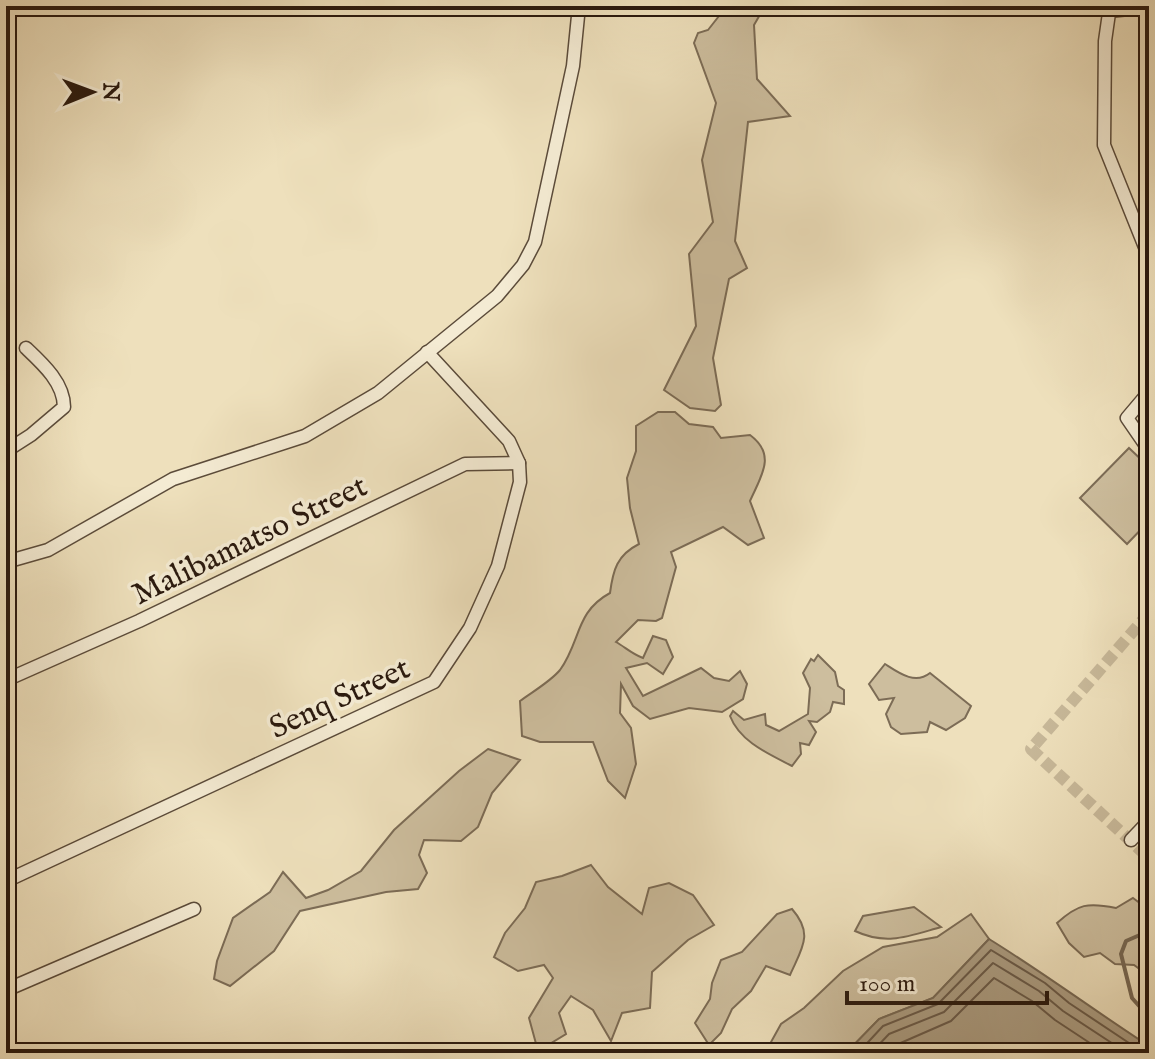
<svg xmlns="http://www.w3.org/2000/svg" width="1155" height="1059" viewBox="0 0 1155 1059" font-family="'IM FELL English',serif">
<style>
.green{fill:#cdbe9e;stroke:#7c6c56;stroke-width:2}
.water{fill:#ab9c81;stroke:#776853;stroke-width:2}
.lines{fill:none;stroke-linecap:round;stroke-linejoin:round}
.shore{stroke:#6a5a48;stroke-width:2}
.stream{stroke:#776853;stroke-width:4}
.minor-tunnel{stroke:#c7b899;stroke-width:12;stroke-dasharray:12 6;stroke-linecap:butt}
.minor-casing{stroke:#5b4b3a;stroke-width:15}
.minor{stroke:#f4ebd3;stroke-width:12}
.labels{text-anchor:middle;stroke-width:7;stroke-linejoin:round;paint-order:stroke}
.street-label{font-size:32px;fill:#2a190e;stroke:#f4ebd3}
</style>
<rect width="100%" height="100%" fill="#eee0bc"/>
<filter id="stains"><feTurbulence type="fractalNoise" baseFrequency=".0025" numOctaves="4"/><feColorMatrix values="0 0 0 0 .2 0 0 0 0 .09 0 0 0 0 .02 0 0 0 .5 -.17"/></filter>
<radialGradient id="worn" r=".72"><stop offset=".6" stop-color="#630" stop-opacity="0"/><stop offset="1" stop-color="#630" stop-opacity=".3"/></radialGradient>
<!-- green -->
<g class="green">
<polygon points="723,6 765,6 754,25 757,79 790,116 748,122 735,241 747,268 729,279 713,358 721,405 715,411 690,408 664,390 696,326 689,254 713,222 702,160 716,103 694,43 698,33 708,30 726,7"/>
<path d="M658,412H675L689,424L713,427L721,438L750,435C777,455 761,476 750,501L764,538L748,545L723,527L671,552L676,567L662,618L656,621L638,620L616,642C625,647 632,654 643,658L653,636L666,640L673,657L663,674L647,663L626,668L643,696L701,668L714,678L729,681L740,671L747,684L743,699L722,712L689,708L650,719L633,706L621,684L620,713L631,728L636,764L625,798L608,781L593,742H540L522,736L520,701C532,692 550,682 560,670C581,641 575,612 610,593C613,570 617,555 639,544L630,508L627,478L636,451V426Z"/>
<polygon points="1129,448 1149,467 1149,521 1127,544 1080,498"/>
<path d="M818,655L835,672L838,686L844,690V704L833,702L830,712L817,722L809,721L816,732L809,745L800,743L801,754L792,766C769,754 740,742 730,716L733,711L744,720L765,714L766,725L779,731L808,714L810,688L803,673L811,659L814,661Z"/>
<path d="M885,664C899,673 915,685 930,673L971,706L965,718L946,730L930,722L927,732L901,734L891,727L886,714L894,698L879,700L869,684Z"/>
<polygon points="488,749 520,760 492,793 478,827 461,841 424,840 419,855 427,873 418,889 386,892 300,911 274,951 230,986 214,979 217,961 233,918 270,892 283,872 306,898 328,890 361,871 394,830 459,771"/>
<polygon points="591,865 608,887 642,914 649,888 669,883 693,895 714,925 688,940 652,972 650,1008 622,1013 611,1041 593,1010 571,996 559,1013 566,1034 538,1051 529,1018 553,978 544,965 518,971 494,957 505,933 525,908 536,882 562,876"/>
<path d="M1133,898L1149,910V976L1134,965L1115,964L1100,953L1084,957L1069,943L1057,923C1078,904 1088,902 1116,908Z"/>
<path d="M914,907L941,927C909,936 887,946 855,931L863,916Z"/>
<path d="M792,909C814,934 802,948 790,975L766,966L751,991L732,1009L721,1033L709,1045L695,1023L710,999L712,983L721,960L742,952L777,914Z"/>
<polygon points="971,914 989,939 933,998 879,1019 846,1053 769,1053 771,1042 781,1024 804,1008 843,971 883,947 937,937"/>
</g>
<!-- water -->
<path class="water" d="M989,939C1044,973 1095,1011 1149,1046V1053H846L879,1019L933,998Z"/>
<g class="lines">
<!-- shore -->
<g class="shore">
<polyline points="858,1053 883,1026 938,1004 991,950 1045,983 1069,1003 1141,1051 1149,1052"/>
<polyline points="871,1053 889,1034 944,1012 993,963 1039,991 1063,1011 1127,1053"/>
<polyline points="888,1053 896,1045 951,1021 994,978 1032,1001 1055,1020 1105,1053"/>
</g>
<!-- stream -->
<polyline class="stream" points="1149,931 1126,941 1121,954 1132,998 1149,1017"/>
<!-- minor-tunnel -->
<polyline class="minor-tunnel" points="1149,613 1031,749 1149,858"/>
<defs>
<g id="minor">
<polyline points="1110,6 1105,41 1104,145 1149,257"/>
<polyline points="1109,11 1149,7"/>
<polyline points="1149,392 1127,418 1149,450"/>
<path d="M6,451L31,435L64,407C64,383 43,364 26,348"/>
<polyline points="6,562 48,550 173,479 305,436 378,393 497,296 523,265 535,242 573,66 579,6"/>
<polyline points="6,680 139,621 465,464 519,463"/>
<polyline points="1131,840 1149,821"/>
<polyline points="6,881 434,682 470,628 498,566 520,482 519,463 509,441 427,352"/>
<polyline points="6,990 194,909"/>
</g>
</defs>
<!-- minor casing -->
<use href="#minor" class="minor-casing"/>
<!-- minor -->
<use href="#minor" class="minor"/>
</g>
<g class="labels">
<!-- street labels -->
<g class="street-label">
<text transform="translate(249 539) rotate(-26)" y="11">Malibamatso Street</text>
<text transform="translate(339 697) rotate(-25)" y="11">Senq Street</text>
</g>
</g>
<!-- margin -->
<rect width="1155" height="1059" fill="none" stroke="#eee0bc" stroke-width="32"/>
<rect x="8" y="8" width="1139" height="1043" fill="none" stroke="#2a190e" stroke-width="4"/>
<rect x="16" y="16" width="1123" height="1027" fill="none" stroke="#2a190e" stroke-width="2"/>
<!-- north arrow -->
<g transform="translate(92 92) rotate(89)" stroke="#f4ebd3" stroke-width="6" paint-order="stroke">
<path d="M0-6L14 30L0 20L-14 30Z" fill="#2a190e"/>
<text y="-12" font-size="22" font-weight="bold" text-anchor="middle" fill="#2a190e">N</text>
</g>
<!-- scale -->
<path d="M847 991v12h200v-12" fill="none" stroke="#2a190e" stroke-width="4"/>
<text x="859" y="991" font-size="24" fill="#2a190e" stroke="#f4ebd3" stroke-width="6" paint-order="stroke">100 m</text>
<rect width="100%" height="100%" filter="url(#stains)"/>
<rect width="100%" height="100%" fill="url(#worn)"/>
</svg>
